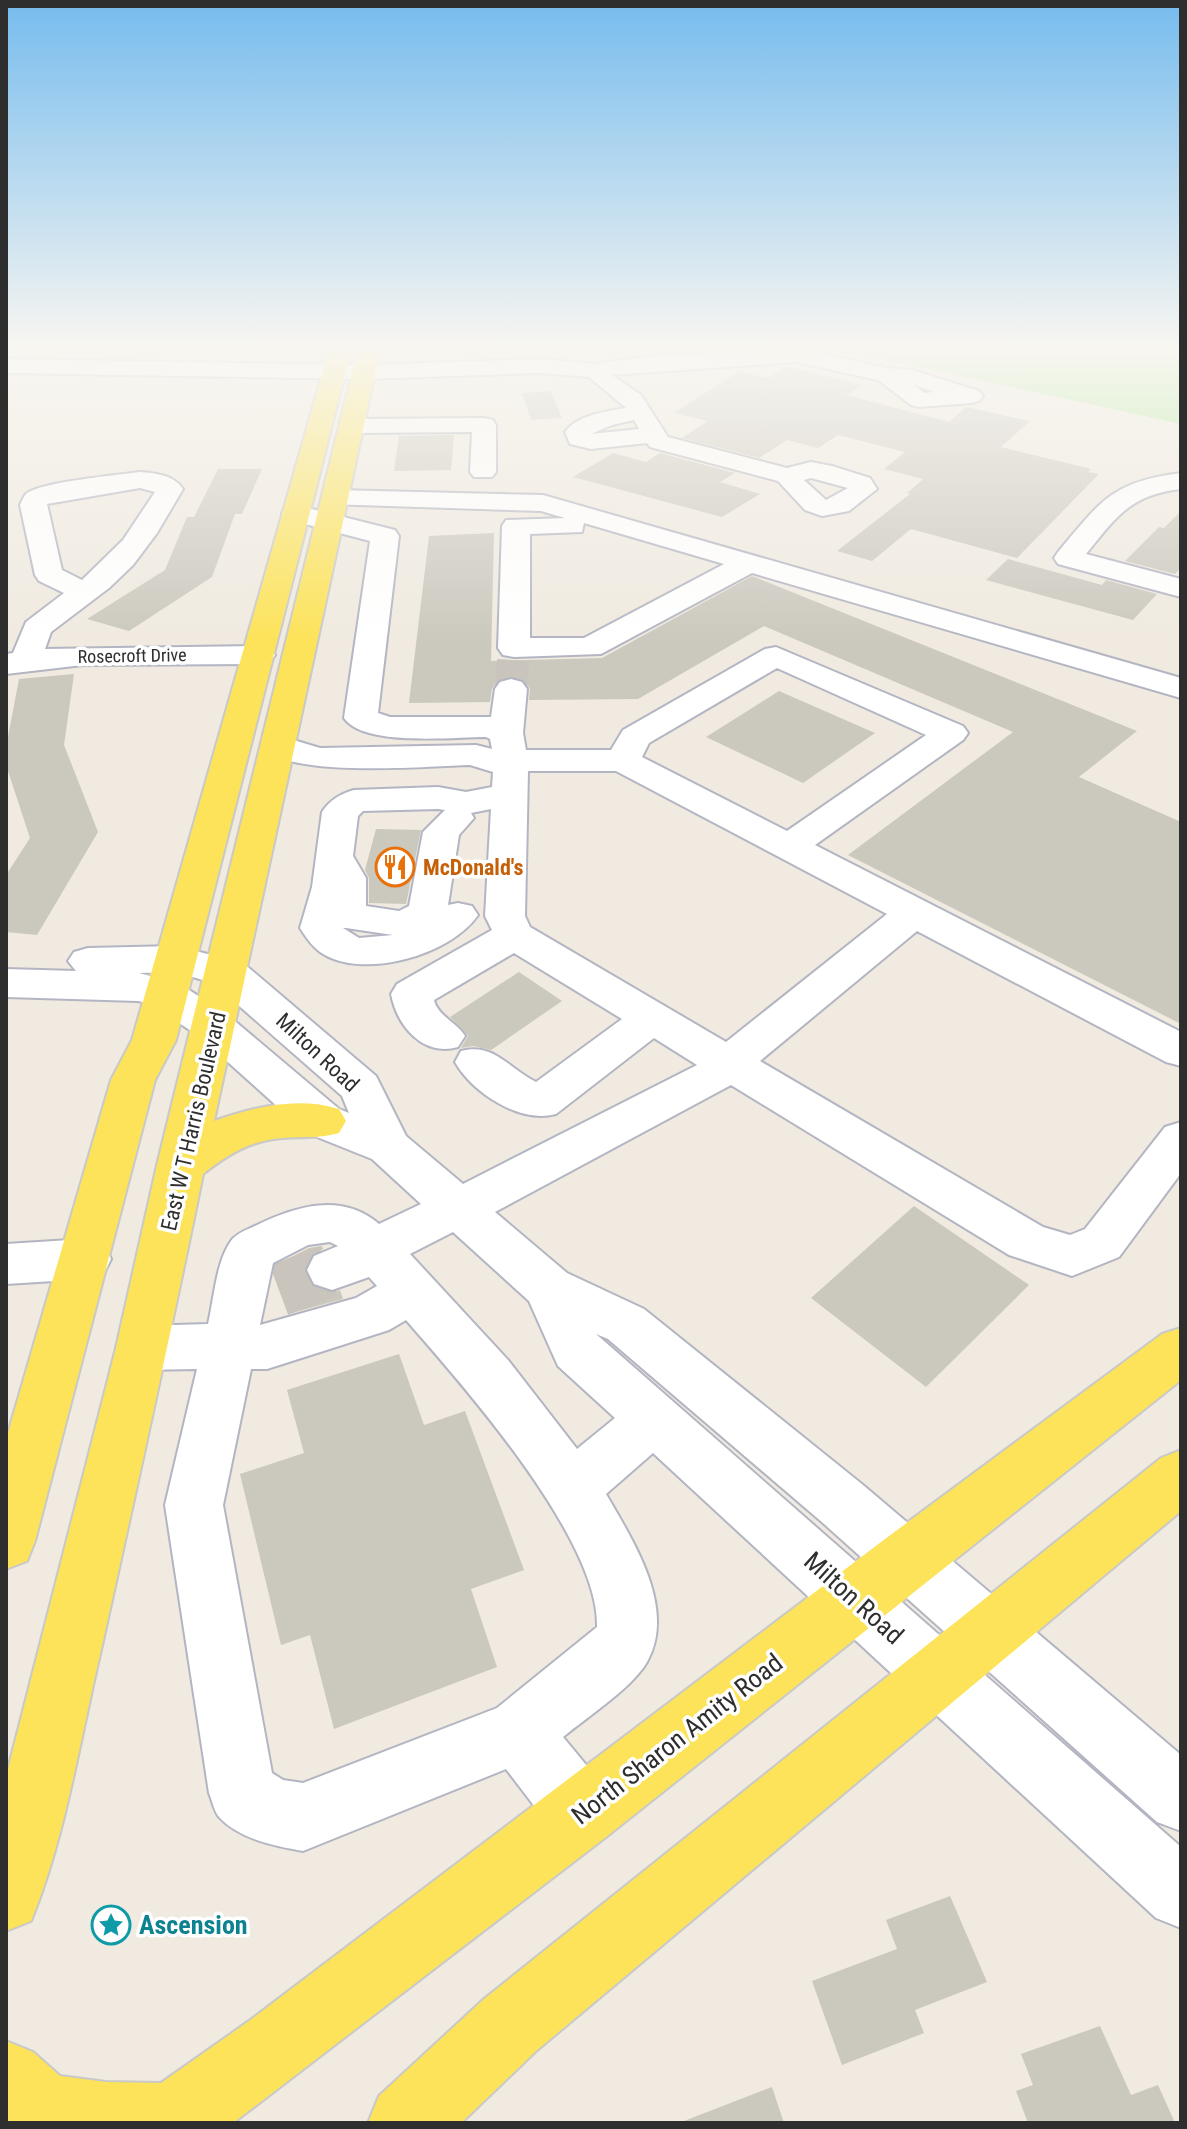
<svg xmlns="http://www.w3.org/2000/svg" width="1187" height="2129" viewBox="0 0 1187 2129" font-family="'Roboto Condensed',sans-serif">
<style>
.green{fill:#aeea99}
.building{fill:#cbc8be}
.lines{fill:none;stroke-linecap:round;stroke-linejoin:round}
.minor-tunnel-far1{stroke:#c9c4bc;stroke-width:32;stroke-dasharray:32 16;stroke-linecap:butt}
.minor-tunnel{stroke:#c9c4bc;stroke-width:53;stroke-dasharray:53 26;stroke-linecap:butt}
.minor-casing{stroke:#b3b5c2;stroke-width:4}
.major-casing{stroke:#c9c9c9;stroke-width:4}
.minor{fill:#fff;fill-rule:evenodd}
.major{fill:#fce359;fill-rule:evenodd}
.labels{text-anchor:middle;stroke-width:7;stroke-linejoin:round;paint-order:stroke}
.far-street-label{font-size:18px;fill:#2e2e2e;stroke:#fff}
.food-label{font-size:22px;font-weight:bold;fill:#c56008;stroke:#fff;text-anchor:start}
.street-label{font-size:22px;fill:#2e2e2e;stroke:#fff}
.near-street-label{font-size:26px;fill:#2e2e2e;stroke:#fff}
.near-culture-label{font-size:26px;font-weight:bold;fill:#0d838f;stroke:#fff;text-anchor:start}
</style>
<rect width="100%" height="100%" fill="#f0eae0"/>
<!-- green -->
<polygon class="green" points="819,345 1181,345 1181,424"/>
<!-- building -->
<g class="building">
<polygon points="787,366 862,385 847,395 949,422 966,407 1030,421 1001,447 1091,469 1088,472 1099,474 1017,558 911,529 872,561 837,551 910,494 907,493 923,479 884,469 905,452 838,435 818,448 787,440 759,458 682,438 708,421 674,413 740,371 767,378"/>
<polygon points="551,391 562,418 531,420 522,393"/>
<polygon points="454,435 451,470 394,471 399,436"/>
<polygon points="613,453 646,462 660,453 735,473 720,482 760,494 722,517 573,477"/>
<polygon points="218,469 262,469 242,514 235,514 212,577 129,631 87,619 165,570 187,517 194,517"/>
<polygon points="1181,511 1181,567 1175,574 1125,561 1159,527 1164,528"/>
<polygon points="494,533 491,661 602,658 752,576 1137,731 1079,777 1181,822 1181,1024 848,855 1013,732 764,626 638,699 529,700 530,689 524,680 510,676 498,680 492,689 490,702 409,703 429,536"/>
<polygon points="1008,559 1102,585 1106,580 1157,594 1133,620 986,580"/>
<polygon points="74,674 64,745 98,832 37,935 6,932 6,875 30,838 6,765 6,747 19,679"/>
<polygon points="779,691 875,733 803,783 706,737"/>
<polygon points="376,829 421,830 406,904 369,903 369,878 365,870"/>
<polygon points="519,972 562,1001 491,1050 473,1046 461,1048 468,1036 450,1017"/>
<polygon points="914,1206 1029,1285 926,1387 811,1298"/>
<polygon points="322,1246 323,1249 311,1255 304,1271 313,1287 331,1293 340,1290 343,1299 288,1314 274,1275 276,1265 309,1248"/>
<polygon points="399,1354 424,1425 465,1411 524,1570 471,1589 497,1667 334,1729 310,1635 281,1645 240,1474 304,1453 287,1390"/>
<polygon points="950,1896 987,1982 915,2010 924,2033 842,2065 812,1981 897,1949 886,1920"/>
<polygon points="1100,2026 1131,2095 1158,2085 1175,2123 1028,2123 1016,2091 1033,2085 1021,2054"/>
<polygon points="772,2087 784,2123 684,2123 684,2121"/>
</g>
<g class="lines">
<!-- minor-tunnel-far1 -->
<polyline class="minor-tunnel-far1" points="511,689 513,660"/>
<!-- minor-tunnel -->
<polyline class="minor-tunnel" points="279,1290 332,1270"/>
<defs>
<g id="minor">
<path d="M796,348L886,368L912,370L979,391L983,396L979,401L971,403L919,407L911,405L878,380L796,362L612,375L641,395L668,437L787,468L811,462L832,466L870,478L877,489L849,511L822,516L805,510L778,481L650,447L647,443L591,449L570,444L565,432C577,415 607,411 626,408L589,377L540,373L365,379L6,373V359L365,365L540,359L596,364L642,357ZM914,385L934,392L924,393ZM634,420L639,429L591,434L612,425ZM811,478L848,488L826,500L804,480Z"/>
<polygon points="484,418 493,420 496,425 496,472 492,477 474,477 470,472 472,432 352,433 343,431 340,426 343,421 352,419"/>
<path d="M140,472C155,473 174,475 183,489L157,533L133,565L109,588L51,632L45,649L259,646L270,648L275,655L270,662L259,664L83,665L6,674V654L13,653L26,622L64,593L39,581L35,575L20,505C21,503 24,496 26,494C40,482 118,475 140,472ZM140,488L155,492L123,540L82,580L62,570L47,504Z"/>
<path d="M1181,473V489C1130,495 1117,516 1086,554L1181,579V597L1058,564L1054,558L1058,552C1101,501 1111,482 1181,473Z"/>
<path d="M336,490L543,495L1181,678V698L752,573L601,654L514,657L503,655L498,648L502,526L506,520L565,518L541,511L327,504L323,498L327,492ZM584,523L724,564L584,638H530V534L582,532Z"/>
<path d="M296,505L395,530L399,536L378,713L390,717H491L495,689L500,682L511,679L522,682L527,689L523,733L526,750H611L623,730L765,649L776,647L963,726L968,733L963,740L815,845L1181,1032V1066L1166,1062L917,931L760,1061L1043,1227L1070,1235L1085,1229L1165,1127L1181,1122V1173L1119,1257L1072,1276L1009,1255L731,1085L495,1212L567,1273L644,1309L863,1485L1181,1755V1831L1157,1822L823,1523L608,1339L596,1334L1181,1847V1928L1156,1918L653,1453L606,1494C633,1541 677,1608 647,1662C632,1688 587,1717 563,1737L606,1789L616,1813L606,1837L582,1847L558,1837L506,1769L303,1851C275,1846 239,1839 219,1817C214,1811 212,1800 209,1793L165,1505L197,1369L142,1370L123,1364L116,1348L123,1332L142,1326L208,1324C214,1299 216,1262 231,1241C236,1233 249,1229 257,1225C296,1206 342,1192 379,1224L421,1204L372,1159L307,1133L200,1037L151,1004L138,1001L6,997V969L76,971L68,961L74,952L88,948L176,946L243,963L376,1076L406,1136L463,1184L697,1065L654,1038L556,1114C520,1124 473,1093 455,1062L461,1051C494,1042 509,1069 536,1082L622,1019L514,953L434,1000C437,1015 456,1022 465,1036L458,1047C423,1057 397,1026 391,994L397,984L492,930L485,916L491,809L471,813L474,818L459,835L448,905L458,903L472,906L478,915C451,955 362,981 320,952C312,946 305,936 300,928L312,887L322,812C330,800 340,794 354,790L438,787L466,792L492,787L493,772L470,765C429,766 286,779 263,746L268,739L280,736L320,748L476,745L492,749L490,739L486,737C453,737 364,747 344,718L370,541L286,519L282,513L286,507ZM777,668L926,735L787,831L642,757L649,743ZM528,771H616L887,914L726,1042L530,927L525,916ZM438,809L445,810L423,832L409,906L399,911L366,906V878L353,856L358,816L363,811ZM343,928H346L393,935L359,938ZM176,972L213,983L342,1096L349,1113L339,1109L230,1017L180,984L139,973ZM453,1232L529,1301L558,1366L615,1418L577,1449L508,1360L410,1254ZM330,1242L338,1246L314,1256L307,1270L314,1284L332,1290L369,1277L377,1286L356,1298L260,1325L273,1263L308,1245ZM406,1320C463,1385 600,1540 597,1627L497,1708L303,1783L283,1780L272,1773L223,1505L251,1369H267L389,1330Z"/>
<polygon points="86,1239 104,1245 111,1259 104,1273 86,1279 6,1284 6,1244"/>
</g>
<g id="major">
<path d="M359,345H381L214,1121C254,1107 298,1096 339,1109L346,1121L339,1133C320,1139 302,1136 283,1138C251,1140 227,1155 203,1174C171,1333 136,1491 101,1650C80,1739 66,1835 31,1921L6,1931V1777L116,1348L157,1165Z"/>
<polygon points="339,347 350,354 176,1040 155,1080 35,1541 27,1561 6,1569 6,1440 111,1080 132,1040 328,354"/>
<polygon points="1181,1328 1181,1380 606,1837 233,2123 6,2123 6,2041 33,2052 60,2076 106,2082 161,2083 249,2021 885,1539 1162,1334"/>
<polygon points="1181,1450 1181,1511 536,2051 461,2123 368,2123 379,2096 484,1999 1161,1458"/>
</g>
</defs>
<!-- minor casing -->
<use href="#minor" class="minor-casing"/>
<!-- major casing -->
<use href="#major" class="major-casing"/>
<!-- minor -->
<use href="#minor" class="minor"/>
<!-- major -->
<use href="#major" class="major"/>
</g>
<!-- sky -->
<linearGradient id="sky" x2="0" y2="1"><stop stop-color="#76bcee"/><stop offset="0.54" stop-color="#f8f6f1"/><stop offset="1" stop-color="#f8f6f1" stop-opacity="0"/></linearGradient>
<rect width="1187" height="643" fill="url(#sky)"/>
<!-- icons -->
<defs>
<symbol id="restaurant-ring" viewBox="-11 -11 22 22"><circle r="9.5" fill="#fff" stroke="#e8710a" stroke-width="1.5"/><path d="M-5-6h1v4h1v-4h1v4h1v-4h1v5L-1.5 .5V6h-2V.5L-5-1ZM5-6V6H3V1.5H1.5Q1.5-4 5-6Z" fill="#e8710a"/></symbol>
<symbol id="sight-ring" viewBox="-11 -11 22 22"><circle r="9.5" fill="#fff" stroke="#0f9aa8" stroke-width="1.5"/><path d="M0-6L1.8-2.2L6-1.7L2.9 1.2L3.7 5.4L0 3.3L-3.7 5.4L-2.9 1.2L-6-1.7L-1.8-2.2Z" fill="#0f9aa8"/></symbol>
</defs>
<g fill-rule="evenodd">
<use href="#restaurant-ring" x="373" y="845" width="44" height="44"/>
<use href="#sight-ring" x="89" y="1903" width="44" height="44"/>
</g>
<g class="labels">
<!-- far-street labels -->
<g class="far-street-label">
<text transform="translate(132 656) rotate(-1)" y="6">Rosecroft Drive</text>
</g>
<!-- food labels -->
<g class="food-label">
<text x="423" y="875">McDonald's</text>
</g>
<!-- street labels -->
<g class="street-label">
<text transform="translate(318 1052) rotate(43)" y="8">Milton Road</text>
<text transform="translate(193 1121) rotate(-77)" y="8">East W T Harris Boulevard</text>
</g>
<!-- near-street labels -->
<g class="near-street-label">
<text transform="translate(854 1598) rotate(42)" y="9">Milton Road</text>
<text transform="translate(677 1739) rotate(-38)" y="9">North Sharon Amity Road</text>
</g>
<!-- near-culture labels -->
<g class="near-culture-label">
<text x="139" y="1934">Ascension</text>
</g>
</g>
<!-- border -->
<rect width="1187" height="2129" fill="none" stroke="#2e2e2e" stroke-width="16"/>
</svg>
